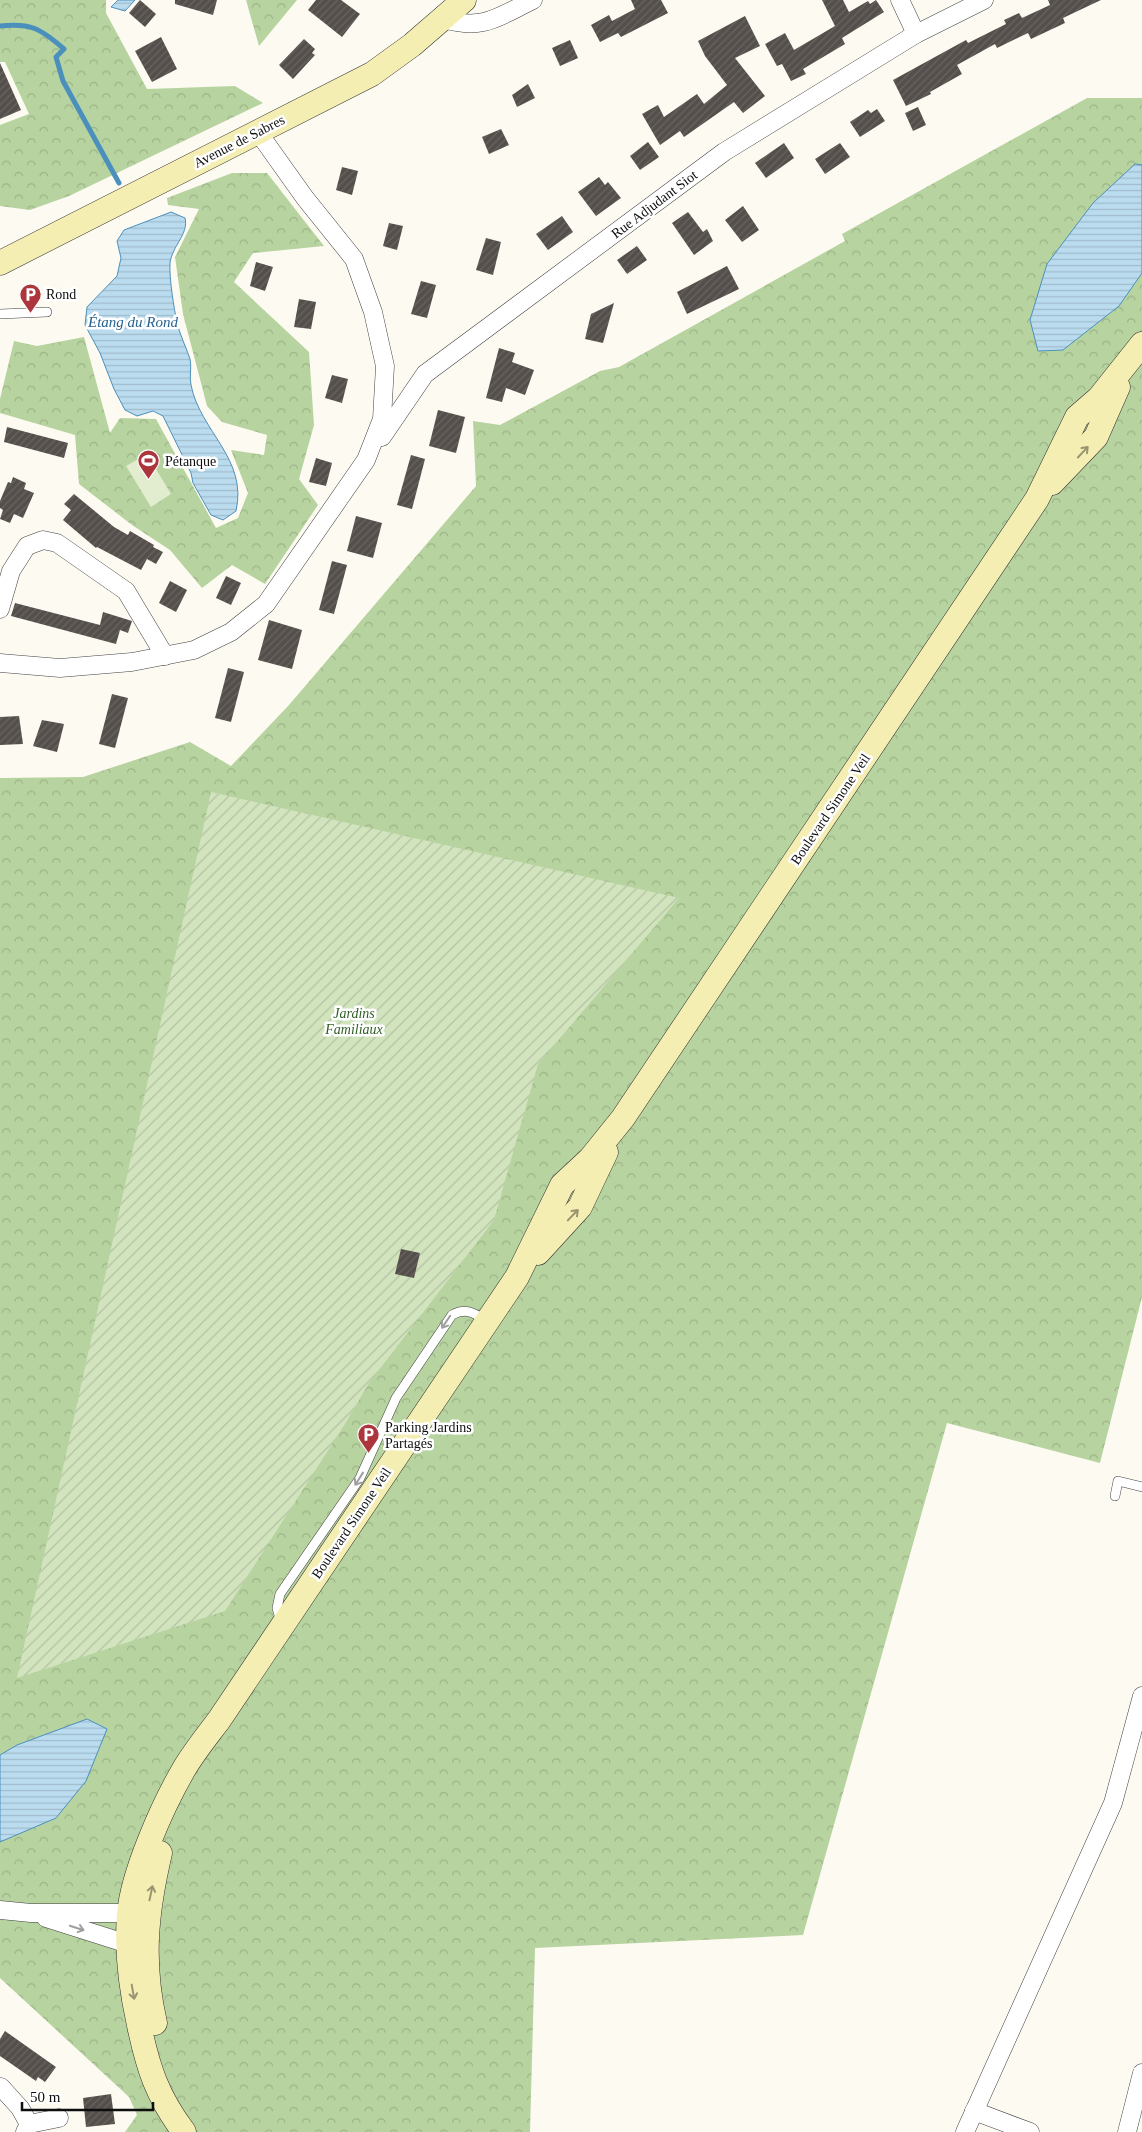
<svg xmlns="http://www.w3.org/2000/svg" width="1142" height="2132" viewBox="0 0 1142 2132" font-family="'Times New Roman',serif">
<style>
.forest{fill:url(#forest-crowns)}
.garden{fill:url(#garden-furrows)}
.pitch{fill:#e2ecce}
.water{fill:url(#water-rules);stroke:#4b90bd}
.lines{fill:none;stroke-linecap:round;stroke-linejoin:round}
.stream{stroke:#4b90bd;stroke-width:5}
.building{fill:url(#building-hatch)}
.lane-casing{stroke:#414141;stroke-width:10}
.street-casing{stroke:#414141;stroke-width:19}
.secondary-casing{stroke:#303030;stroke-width:25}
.lane{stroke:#fff;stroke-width:9}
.street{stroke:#fff;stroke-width:18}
.secondary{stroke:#f5eeb3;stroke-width:24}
.oneway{stroke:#999471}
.oneway2{stroke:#9f9f9f}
.labels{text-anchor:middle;stroke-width:5;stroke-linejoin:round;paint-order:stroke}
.street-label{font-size:14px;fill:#0e0e0e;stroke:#fff}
.poi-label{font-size:14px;fill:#0e0e0e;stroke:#fff;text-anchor:start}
.park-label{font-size:14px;font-style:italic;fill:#325e26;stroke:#fff}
.water-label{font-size:15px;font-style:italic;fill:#266391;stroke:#fff}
</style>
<defs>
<pattern id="forest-crowns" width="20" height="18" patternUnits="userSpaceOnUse" patternTransform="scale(1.25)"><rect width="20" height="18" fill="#b7d39f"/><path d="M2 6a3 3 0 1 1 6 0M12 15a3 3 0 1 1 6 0" fill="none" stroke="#9cb488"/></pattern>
<pattern id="garden-furrows" width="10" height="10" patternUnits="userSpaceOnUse" patternTransform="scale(1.25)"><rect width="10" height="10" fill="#d2e4be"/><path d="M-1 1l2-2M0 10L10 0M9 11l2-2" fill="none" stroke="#b3c2a2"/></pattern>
<pattern id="water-rules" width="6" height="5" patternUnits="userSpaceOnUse" patternTransform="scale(1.25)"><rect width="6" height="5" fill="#bbdcef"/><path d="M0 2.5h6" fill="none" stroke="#a0bccc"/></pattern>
<pattern id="building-hatch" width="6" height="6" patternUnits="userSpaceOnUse" patternTransform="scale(1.25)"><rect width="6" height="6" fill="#554f4c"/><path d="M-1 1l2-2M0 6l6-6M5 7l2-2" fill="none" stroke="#696461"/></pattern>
</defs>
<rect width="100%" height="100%" fill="#fdfbf1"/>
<!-- forest -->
<g class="forest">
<polygon points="0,0 106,0 106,13 147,89 235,86 263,103 69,196 30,210 0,206 0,125 29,114 5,62 0,62"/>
<polygon points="246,0 297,0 259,46"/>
<polygon points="1087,98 1142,98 1142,1297 1100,1463 947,1423 803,1935 535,1948 530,2132 125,2132 137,2115 129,2097 0,1978 0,778 83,777 190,742 231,766 289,705 476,486 473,421 500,425 600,371 619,367 845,241 842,234"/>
<polygon points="232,173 267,173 324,246 253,253 234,282 309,352 314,425 299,479 318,505 265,584 232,565 202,588 170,550 132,525 79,484 75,435 0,413 0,399 14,341 37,346 84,337 110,433 120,418 156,419 216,528 238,518 248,493 231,450 264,455 267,435 222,422 207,406 183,314 175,257 199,209 168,205 167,198"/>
</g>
<!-- garden -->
<polygon class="garden" points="211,792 679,898 538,1064 494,1220 369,1383 345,1424 225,1611 17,1678"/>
<!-- pitch -->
<polygon class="pitch" points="147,454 171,494 151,507 126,466"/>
<!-- water -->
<g class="water">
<polygon points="118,0 135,0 125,11 111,7"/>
<polygon points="1135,164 1142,165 1142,273 1119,306 1063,350 1038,351 1030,320 1047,264 1093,203"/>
<path d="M171,212L185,218C189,234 172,246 170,263C169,278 174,308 177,323C180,335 186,347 190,359C192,367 189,377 191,385C200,431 248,459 236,511L223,520L211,515L193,483L191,473L163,416L153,411L137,416L125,410L114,389L100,353L85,325L87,307L117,276L121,258L117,241L124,230Z"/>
<polygon points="87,1719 107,1729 86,1781 56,1818 0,1842 0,1755 17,1745"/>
</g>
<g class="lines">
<!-- stream -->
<path class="stream" d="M0,26C31,23 40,28 64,49L56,57L63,81L119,183"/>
</g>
<!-- building -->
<g class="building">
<polygon points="140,0 156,14 145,27 129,13"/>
<polygon points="175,0 217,0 213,15 175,4"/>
<polygon points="316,0 341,0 360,14 342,37 308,10"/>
<polygon points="631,0 661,0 668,13 621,37 618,33 600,42 591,25 609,15 612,21 635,9"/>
<polygon points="822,0 843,0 849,12 868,1 870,4 876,0 884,12 842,38 845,44 803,69 806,74 791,81 782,64 777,66 765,44 785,33 794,50 835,26"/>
<polygon points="1048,0 1101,0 1063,18 1065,23 1031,39 1028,33 997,48 995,44 957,65 962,74 930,92 931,94 906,106 893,80 966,40 968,43 1006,24 1004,20 1019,13 1022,18 1050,5"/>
<polygon points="745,16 760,46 735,58 765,96 743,113 734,102 684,137 680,131 660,145 642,114 658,105 664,117 697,94 704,104 727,85 705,56 698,41"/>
<polygon points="161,37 177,69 152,82 135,51"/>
<polygon points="304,39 315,49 312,53 315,55 293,79 279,65"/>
<polygon points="570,40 578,58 560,66 552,48"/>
<polygon points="0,63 21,110 0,119"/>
<polygon points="528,84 535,98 517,107 512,95"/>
<polygon points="918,107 926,125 913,131 905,113"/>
<polygon points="877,109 885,121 860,137 850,122 868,110 871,113"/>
<polygon points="501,129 509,145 489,154 482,137"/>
<polygon points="648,142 659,157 640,170 630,156"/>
<polygon points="784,143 794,158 766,178 755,163"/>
<polygon points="840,143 850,157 825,174 815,159"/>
<polygon points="342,167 358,171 352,195 336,190"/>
<polygon points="599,177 605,185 608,182 621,198 596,216 578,192"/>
<polygon points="743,206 759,230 742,242 725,220"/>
<polygon points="688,212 703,232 707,229 713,241 694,255 672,223"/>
<polygon points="562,216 573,232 548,250 536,234"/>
<polygon points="389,223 403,226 397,250 383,246"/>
<polygon points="486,238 501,242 493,275 476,270"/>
<polygon points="637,246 647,260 627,274 617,260"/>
<polygon points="256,262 273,267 265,291 250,286"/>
<polygon points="727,266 739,289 687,314 677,292"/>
<polygon points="421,281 436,285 427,318 411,314"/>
<polygon points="299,299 316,302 311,329 294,327"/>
<polygon points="614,303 603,343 585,339 591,314"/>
<polygon points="499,348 515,353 512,362 534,370 525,395 506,388 502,402 486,398"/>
<polygon points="332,375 348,379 342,403 325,398"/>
<polygon points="438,410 465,417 456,453 429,446"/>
<polygon points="7,427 68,443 64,458 4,442"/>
<polygon points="411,455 425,459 412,509 397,505"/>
<polygon points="316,458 332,463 326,486 309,482"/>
<polygon points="13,477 26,483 24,489 34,493 23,518 14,514 10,523 0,519 3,510 0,508 0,501 8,482 11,483"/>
<polygon points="74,494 114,527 128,535 130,531 154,545 153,547 163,552 156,564 147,559 141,570 97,547 96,548 63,520 71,510 64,504"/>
<polygon points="356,516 382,523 373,558 347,551"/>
<polygon points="332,561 347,565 334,614 319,610"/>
<polygon points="226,576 241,583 231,605 216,598"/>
<polygon points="170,581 187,590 176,612 159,603"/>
<polygon points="15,603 100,625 103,612 132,621 128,633 120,630 116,644 11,616"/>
<polygon points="269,620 302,630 292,669 258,660"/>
<polygon points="228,668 244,672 231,722 215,718"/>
<polygon points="112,694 128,698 115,748 99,744"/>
<polygon points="19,716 23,744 0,745 0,717"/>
<polygon points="42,720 64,724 57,752 33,746"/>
<polygon points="401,1249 420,1253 414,1278 395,1274"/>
<polygon points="5,2031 56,2067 45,2082 38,2077 36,2081 0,2056 0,2039"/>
<polygon points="111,2094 115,2124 86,2127 83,2098"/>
</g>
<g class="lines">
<defs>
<g id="lane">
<polyline points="0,314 47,312"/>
<polyline points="1115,1496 1118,1481 1142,1487"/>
<path d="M281,1622L277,1608L280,1594L360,1478L396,1398L452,1315C466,1307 474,1313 487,1321"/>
</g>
<g id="street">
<polyline points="900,0 916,34"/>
<path d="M443,19C483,31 498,17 533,0"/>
<polyline points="382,437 425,374 724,152 916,34 984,0"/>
<polyline points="0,609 11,571 27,546 43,540 57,543 126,591 165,656"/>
<polyline points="0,663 60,668 132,662 194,650 231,632 266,604 366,460 382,419 385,366 373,312 354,259 305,198 258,132"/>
<polyline points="0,1910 31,1913 129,1913"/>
<polyline points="46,1918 128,1944"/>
<polyline points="1,2087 20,2108 29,2124 25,2132"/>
<polyline points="974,2111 1030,2132"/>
<polyline points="29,2124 59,2118"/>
<polyline points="965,2132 1113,1803 1142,1696"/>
<polyline points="1127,2132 1142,2073"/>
</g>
<g id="secondary">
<polyline points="0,263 372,74 412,45 464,0"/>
<polyline points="1052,483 1096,437 1118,387"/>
<polyline points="538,1253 580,1207 606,1152"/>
<path d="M155,2023C141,1962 146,1913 160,1853"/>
<path d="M184,2132C157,2096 148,2068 139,2025C131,1989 126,1952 129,1915C132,1874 163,1805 184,1769C194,1752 207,1736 219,1720L517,1277L562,1185L590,1159L623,1118L1037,499L1077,417L1099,398L1142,344"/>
</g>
</defs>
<!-- lane casing -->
<use href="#lane" class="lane-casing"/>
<!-- street casing -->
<use href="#street" class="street-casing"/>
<!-- secondary casing -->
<use href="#secondary" class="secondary-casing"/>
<!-- lane -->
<use href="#lane" class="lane"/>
<!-- street -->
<use href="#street" class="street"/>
<!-- secondary -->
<use href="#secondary" class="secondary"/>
</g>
<!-- one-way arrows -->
<defs><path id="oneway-shaft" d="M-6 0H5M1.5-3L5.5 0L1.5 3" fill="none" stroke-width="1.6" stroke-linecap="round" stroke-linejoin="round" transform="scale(1.25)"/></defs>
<g class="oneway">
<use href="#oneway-shaft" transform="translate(1083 452) rotate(-47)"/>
<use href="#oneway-shaft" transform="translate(573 1215) rotate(-46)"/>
<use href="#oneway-shaft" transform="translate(151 1893) rotate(-78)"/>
<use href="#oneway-shaft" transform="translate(133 1992) rotate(80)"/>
</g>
<g class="oneway2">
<use href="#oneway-shaft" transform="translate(446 1322) rotate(124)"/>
<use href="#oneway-shaft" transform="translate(359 1479) rotate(122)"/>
<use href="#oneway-shaft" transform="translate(77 1928) rotate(18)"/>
</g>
<!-- icons -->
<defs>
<symbol id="parking-pin" viewBox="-11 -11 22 30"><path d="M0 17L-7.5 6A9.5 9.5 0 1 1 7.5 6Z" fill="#ad363d" stroke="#fff"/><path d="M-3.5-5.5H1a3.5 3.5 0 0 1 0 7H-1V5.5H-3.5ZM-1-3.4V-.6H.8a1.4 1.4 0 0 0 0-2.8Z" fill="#fff"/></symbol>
<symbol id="stadium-pin" viewBox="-11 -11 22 30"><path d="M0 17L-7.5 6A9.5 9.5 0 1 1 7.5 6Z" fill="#ad363d" stroke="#fff"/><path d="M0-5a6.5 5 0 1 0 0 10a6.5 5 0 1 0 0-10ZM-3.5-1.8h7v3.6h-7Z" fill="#fff"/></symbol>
</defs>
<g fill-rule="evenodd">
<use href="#parking-pin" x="18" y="282" width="25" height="34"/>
<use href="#stadium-pin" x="136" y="448" width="25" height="34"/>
<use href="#parking-pin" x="356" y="1422" width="25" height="34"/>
</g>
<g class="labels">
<!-- street labels -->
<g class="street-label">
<text transform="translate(239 141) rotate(-27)" y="5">Avenue de Sabres</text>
<text transform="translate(654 204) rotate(-37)" y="5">Rue Adjudant Siot</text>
<text transform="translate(830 809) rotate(-56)" y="5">Boulevard Simone Veil</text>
<text transform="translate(351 1523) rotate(-56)" y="5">Boulevard Simone Veil</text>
</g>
<!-- poi labels -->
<g class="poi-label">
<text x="46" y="299">Rond</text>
<text x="165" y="466">Pétanque</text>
<text x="385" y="1432">Parking Jardins<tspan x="385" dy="16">Partagés</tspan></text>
</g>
<!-- park labels -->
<g class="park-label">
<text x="354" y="1018">Jardins<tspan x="354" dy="16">Familiaux</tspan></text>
</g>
<!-- water labels -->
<g class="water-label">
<text x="133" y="327">Étang du Rond</text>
</g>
</g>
<!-- scale -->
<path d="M22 2102v8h131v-8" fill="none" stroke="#0e0e0e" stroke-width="2.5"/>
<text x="30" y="2102" font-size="15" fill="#0e0e0e" stroke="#ffffff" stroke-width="4" paint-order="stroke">50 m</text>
</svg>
